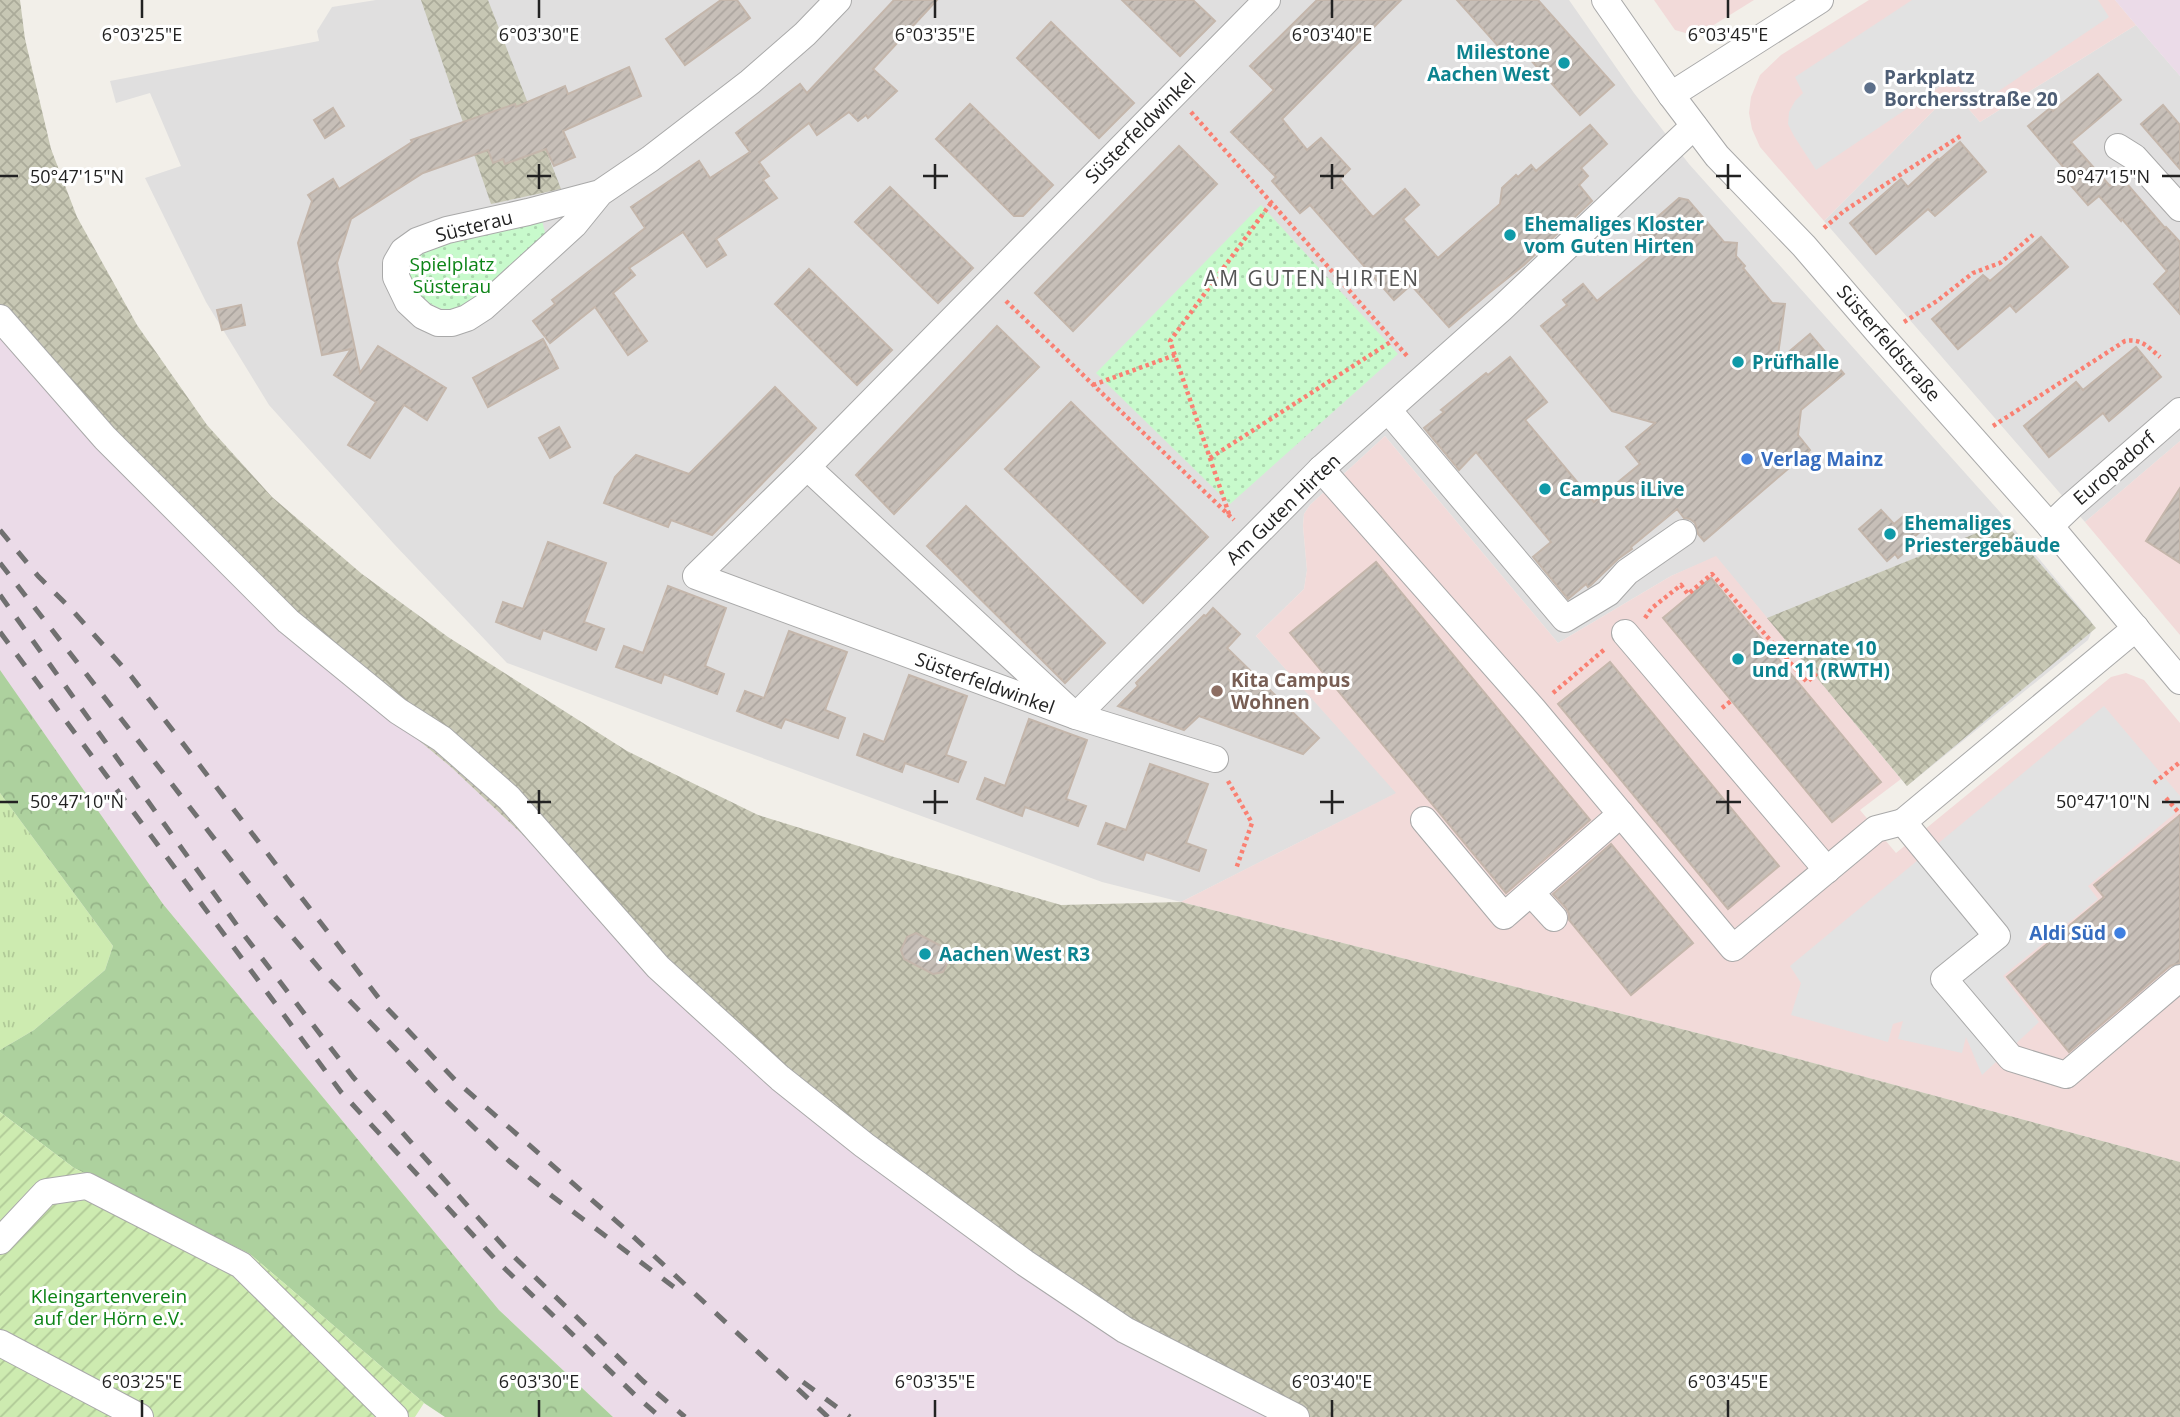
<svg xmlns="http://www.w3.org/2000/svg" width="2180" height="1417" viewBox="0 0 2180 1417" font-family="'Open Sans',sans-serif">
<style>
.residential{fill:#e0dfdf}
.commercial{fill:#f2dad9}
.industrial{fill:#ebdbe8}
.construction{fill:url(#construction-cross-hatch)}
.grass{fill:url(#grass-tufts)}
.forest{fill:url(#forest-crowns)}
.park{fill:url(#park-dots)}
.garden{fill:url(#garden-furrows)}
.parking{fill:#e2e2e2}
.building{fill:url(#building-hatch);stroke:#c4b6ab;stroke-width:2}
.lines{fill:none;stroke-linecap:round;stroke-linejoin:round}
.minor-casing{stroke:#a9a9a9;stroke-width:28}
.path{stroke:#fa8072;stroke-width:4.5;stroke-dasharray:3.5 3.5;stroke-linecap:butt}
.minor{stroke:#fff;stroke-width:26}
.rail{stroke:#707070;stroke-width:5;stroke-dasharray:14 14;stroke-linecap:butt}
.ticks{fill:none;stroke:#222;stroke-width:2.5}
.culture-dot{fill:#0f9aa8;stroke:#fff;stroke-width:2.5}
.service-dot{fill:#5c6f8a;stroke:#fff;stroke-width:2.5}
.shop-dot{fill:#3f7fe0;stroke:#fff;stroke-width:2.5}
.education-dot{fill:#8d6e63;stroke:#fff;stroke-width:2.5}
.labels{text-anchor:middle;stroke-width:6;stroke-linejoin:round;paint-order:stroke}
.culture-label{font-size:19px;font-weight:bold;fill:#0d838f;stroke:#fff;text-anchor:start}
.service-label{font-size:19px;font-weight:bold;fill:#4e5e75;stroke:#fff;text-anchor:start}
.street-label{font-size:19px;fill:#222;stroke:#fff}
.park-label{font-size:19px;fill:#0c8416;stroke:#fff}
.shop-label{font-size:19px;font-weight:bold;fill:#366cbe;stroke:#fff;text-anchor:start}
.education-label{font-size:19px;font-weight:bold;fill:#785e54;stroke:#fff;text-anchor:start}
.neighbourhood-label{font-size:21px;letter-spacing:2px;fill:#555;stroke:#fff}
.ticks-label{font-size:18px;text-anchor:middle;fill:#222;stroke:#fff;stroke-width:6;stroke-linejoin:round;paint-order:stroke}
</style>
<defs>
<pattern id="construction-cross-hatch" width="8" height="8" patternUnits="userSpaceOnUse" patternTransform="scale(1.75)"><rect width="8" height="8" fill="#c7c7b4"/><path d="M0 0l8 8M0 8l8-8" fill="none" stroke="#abab9a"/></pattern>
<pattern id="grass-tufts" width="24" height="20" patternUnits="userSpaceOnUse" patternTransform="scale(1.75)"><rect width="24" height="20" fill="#cdebb0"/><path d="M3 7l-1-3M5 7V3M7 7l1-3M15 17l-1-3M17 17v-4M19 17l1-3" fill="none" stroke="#b0c997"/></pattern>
<pattern id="forest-crowns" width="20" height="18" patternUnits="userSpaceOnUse" patternTransform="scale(1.75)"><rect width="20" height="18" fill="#add19e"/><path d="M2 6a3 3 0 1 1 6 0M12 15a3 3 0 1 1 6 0" fill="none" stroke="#95b388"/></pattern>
<pattern id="park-dots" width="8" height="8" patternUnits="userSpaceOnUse" patternTransform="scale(1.75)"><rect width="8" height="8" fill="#c8facc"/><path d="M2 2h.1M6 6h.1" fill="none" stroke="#acd6af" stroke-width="1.8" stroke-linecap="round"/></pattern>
<pattern id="garden-furrows" width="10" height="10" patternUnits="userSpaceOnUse" patternTransform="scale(1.75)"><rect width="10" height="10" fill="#cdebb0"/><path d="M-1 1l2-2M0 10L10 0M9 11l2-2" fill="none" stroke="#b0c997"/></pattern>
<pattern id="building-hatch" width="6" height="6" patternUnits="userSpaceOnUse" patternTransform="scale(1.75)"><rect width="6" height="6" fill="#c7bfb8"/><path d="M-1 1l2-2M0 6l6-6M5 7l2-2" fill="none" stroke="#aba49e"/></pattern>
</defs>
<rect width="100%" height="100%" fill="#f2efe9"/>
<!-- residential -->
<g class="residential">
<polygon points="376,0 1569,0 1634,93 1689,164 2000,512 2091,621 2092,631 2088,640 1907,786 1716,557 1671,576 1558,643 1385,436 1310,505 1304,514 1303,526 1307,570 1304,589 1256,636 1397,793 1181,902 1102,882 713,740 507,663 394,544 269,405 206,302 145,178 181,166 150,93 116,103 110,81 319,41 317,31 332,7"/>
<polygon points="2136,25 2180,76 2180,441 2085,522 1824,221 1953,91 1980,122"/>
</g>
<!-- commercial -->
<g class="commercial">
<polygon points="1654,0 1754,0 1696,36 1675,30"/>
<polygon points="1869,0 2115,0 2136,25 1980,122 1953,91 1824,221 1760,147 1752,129 1749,113 1751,97 1760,75 1781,55"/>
<polygon points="1385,436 1558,643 1671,576 1716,556 1901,779 1860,810 1896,853 2111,677 2126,673 2144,680 2180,723 2180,1162 1776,1053 1181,902 1396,793 1256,636 1304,589 1307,570 1303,526 1304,514 1310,505"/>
<polygon points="2180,441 2180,635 2085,522"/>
</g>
<!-- industrial -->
<g class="industrial">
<polygon points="2115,0 2180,0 2180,76 2136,25"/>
<polygon points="0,335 265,613 451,767 523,835 688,1013 802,1110 1277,1417 613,1417 499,1310 163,904 0,671"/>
</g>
<!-- construction -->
<g class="construction">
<polygon points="0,0 20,0 25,39 51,149 77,217 137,325 207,425 272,497 362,574 448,637 627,751 758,815 894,857 1061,905 1181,902 1776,1053 2180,1162 2180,1417 1277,1417 802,1110 688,1013 523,835 451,767 265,613 0,335"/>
<polygon points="421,0 488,0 561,189 491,204"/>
<polygon points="2004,522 2096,628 1907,786 1767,618"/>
</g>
<!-- grass -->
<polygon class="grass" points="0,793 113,946 105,970 34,1030 0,1050"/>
<!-- forest -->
<polygon class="forest" points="0,670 163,904 499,1310 613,1417 445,1417 424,1403 250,1254 74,1168 0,1112 0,1050 34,1030 105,970 113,946 0,793"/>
<!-- park -->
<g class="park">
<polygon points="1261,205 1398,354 1230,504 1096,373"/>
<path d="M541,216L546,237L476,299C467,304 456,310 445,309C430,308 403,284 409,267C411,260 418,255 424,251Z"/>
</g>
<!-- garden -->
<polygon class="garden" points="0,1112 74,1168 250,1254 424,1403 415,1417 0,1417"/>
<!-- parking -->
<g class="parking">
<polygon points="1912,0 2098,0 2109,17 1975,107 1956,82 1945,83 1816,170 1794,136 1788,124 1789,112 1795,101 1803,93 1795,77"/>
<polygon points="2104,706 2180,796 2180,809 2088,886 2098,899 2003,976 2039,1022 1982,1075 1966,1037 1962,1053 1898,1039 1903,1021 1893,1024 1888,1042 1791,1015 1801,983 1790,966"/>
</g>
<!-- building -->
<g class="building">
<polygon points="721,0 737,0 750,18 685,65 666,39"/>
<polygon points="894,0 937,0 873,69 897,91 868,118 866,115 858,121 849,112 817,135 809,123 759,162 769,176 763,180 777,198 716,239 726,255 707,267 683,232 629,268 635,275 613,293 647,341 628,355 595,307 550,343 533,321 555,304 552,300 645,228 631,207 699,161 710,178 750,152 736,133 800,84 807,93"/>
<polygon points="1122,0 1193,0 1215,21 1180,56"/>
<polygon points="1317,0 1401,0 1282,119 1307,150 1321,138 1350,169 1340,179 1373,217 1405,189 1419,205 1403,219 1438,258 1500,204 1502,188 1516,175 1518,177 1531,165 1536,171 1590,125 1607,144 1581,168 1588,176 1579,185 1592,201 1524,265 1489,293 1449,327 1411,285 1394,300 1310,205 1300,213 1272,181 1276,177 1231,132 1274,90 1250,66"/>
<polygon points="1457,0 1538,0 1614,85 1580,115 1519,47 1508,57"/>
<polygon points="1051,22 1134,103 1099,138 1017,58"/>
<polygon points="629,67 641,96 563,131 575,157 554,166 546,149 505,164 503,159 493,163 488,150 423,173 351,219 337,263 360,373 378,346 446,388 427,420 404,405 370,458 348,445 376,402 334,375 351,349 322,355 298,243 312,201 308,195 333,179 339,189 412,142 411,140 515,104 516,107 565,86 568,94"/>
<polygon points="2098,74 2121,100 2071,142 2110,186 2121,177 2165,228 2166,227 2180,242 2180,314 2154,284 2167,271 2122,219 2121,221 2099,196 2088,205 2066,180 2071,176 2028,126 2050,108 2053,111"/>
<polygon points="970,104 1053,185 1023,216 1014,216 936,139"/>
<polygon points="2163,105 2180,125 2180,169 2141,124"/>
<polygon points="333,108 344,126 325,138 314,120"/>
<polygon points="1960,142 1986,172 1935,216 1928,209 1876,254 1850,223 1901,179 1908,187 1938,159 1939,160"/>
<polygon points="1179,146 1217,184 1073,331 1035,293"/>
<polygon points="890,187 973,268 938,303 855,222"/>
<polygon points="1679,198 1688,200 1724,242 1737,243 1736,256 1745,266 1743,268 1772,303 1785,304 1777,362 1810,334 1844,374 1801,410 1798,435 1810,450 1704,541 1698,534 1695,523 1690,519 1684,518 1677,509 1631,547 1632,549 1618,559 1591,585 1588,587 1586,584 1568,599 1533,557 1551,542 1476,452 1459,470 1424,428 1444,412 1441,410 1486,373 1488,375 1510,357 1547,402 1525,420 1594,502 1640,464 1626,447 1655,423 1612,411 1541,326 1567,305 1563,300 1583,284 1597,301 1654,254 1638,234"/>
<polygon points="2041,237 2068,267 2016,312 2010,305 1958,349 1932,319 1983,275 1990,281"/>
<polygon points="809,269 892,350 857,385 775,304"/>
<polygon points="241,305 245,325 222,330 217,310"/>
<polygon points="997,326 1039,367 894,514 856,475"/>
<polygon points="543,339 558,368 488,407 473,378"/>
<polygon points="2136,347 2161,377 2109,421 2103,413 2049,457 2024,426 2076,382 2083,390"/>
<polygon points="775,387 816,428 712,535 671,520 668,527 604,503 615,477 636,455 689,474"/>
<polygon points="1071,402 1208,537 1143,603 1005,469"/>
<polygon points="559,427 570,447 550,458 539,438"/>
<polygon points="2180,488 2180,563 2146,541"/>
<polygon points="966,506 1105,643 1065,683 927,546"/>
<polygon points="1881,510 1894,524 1906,514 1921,531 1913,538 1917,542 1898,558 1895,554 1887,561 1859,529"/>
<polygon points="548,542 606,563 584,622 604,629 596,650 543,630 540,639 496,622 503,602 523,609"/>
<polygon points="1376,562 1590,820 1506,893 1290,633"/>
<polygon points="1711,578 1881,782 1832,822 1663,618"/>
<polygon points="668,586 726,608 705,666 724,674 717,694 664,674 661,683 616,667 624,646 643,653"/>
<polygon points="1213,608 1240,634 1227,648 1319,738 1303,754 1199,716 1184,730 1118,706 1138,686 1136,683 1204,615 1206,616"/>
<polygon points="789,631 847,652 825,710 845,718 838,738 785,719 781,728 737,711 745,691 764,698"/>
<polygon points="1610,662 1779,866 1728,909 1558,704"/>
<polygon points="909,675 967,696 946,755 966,762 958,782 905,763 902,772 857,755 864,734 884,742"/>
<polygon points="1029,719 1087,740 1066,799 1086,806 1078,826 1025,807 1022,816 977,799 985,778 1005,786"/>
<polygon points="1150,764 1208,784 1186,843 1206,850 1199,871 1146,852 1143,860 1098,844 1106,823 1126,830"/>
<polygon points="2180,815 2180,963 2170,966 2069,1052 2007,977 2104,897 2094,885"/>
<polygon points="1611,844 1693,943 1631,995 1569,920 1569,914 1566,908 1553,894"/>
<polygon points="916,933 947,949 950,958 943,972 933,974 904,959 901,950 907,937"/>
</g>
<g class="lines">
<defs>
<g id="minor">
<polyline points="1605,0 1671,95 1717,156 1804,246 1878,332 2050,526 2180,681"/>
<polyline points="1671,95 1820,0"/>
<polyline points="2118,147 2134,157 2180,208"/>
<polyline points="600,193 528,212 447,230 417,241 403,251 396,263 396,277 408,302 423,316 438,323 452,323 467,318 484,307 574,225 600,193 650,159 750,82 805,34 838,0"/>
<polyline points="0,318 105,438 288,621 398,711 442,739 509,798 658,967 780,1078 864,1145 1025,1263 1125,1330 1296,1417"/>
<polyline points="1388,410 1565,619 1608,593 1627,572 1683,533"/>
<polyline points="807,467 1067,708"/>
<polyline points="1321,469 1533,709 1733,948 1876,829 1903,822"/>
<polyline points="2050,526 2071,506 2180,411"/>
<polyline points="2136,628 1903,822 1997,936 1944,979 2011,1058 2066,1075 2180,978"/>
<polyline points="1625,633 1827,870"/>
<polyline points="1076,716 1321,469 1501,309 1694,126"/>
<polyline points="1215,759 1076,716 696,576 807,467 1267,0"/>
<polyline points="1424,820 1504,916 1621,814"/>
<polyline points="1532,894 1554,918"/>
<polyline points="0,1241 46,1192 87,1186 241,1265 395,1417"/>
<polyline points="0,1343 140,1417"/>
</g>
</defs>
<!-- minor casing -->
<use href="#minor" class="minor-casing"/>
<!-- path -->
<g class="path">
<polyline points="1191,112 1408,357"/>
<polyline points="1824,228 1844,211 1962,135"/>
<polyline points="1006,301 1234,520"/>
<polyline points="1904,322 1937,301 1973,273 2000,263 2033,235"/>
<polyline points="1093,385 1175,355"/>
<path d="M1993,426L2125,341C2141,338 2148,347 2160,357"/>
<polyline points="1210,458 1392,341"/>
<polyline points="1229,514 1170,341 1271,203"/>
<polyline points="1645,618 1652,608 1681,585 1688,594 1712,574 1807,682 1826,665"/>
<polyline points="1553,693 1605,649"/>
<polyline points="1722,708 1731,701"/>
<polyline points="1228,781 1252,823 1236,869"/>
<polyline points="2154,783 2180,762"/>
<polyline points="2166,798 2180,814"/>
</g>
<!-- minor -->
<use href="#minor" class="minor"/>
<!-- rail -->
<g class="rail">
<polyline points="0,530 38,576 72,610 131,676 384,1005 456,1081 624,1228 828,1417"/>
<polyline points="0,563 272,913 325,975 437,1092 509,1161 552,1196 682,1293"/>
<polyline points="0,595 241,931 353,1077 507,1250 643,1381 685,1417"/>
<polyline points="0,632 341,1092 497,1261 636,1396 660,1417"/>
<polyline points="803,1382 850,1417"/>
</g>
</g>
<!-- ticks -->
<path class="ticks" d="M142,0V18M539,0V18M935,0V18M1332,0V18M1728,0V18M539,164V189M935,164V189M1332,164V189M1728,164V189M0,176H18M527,176H551M923,176H948M1320,176H1344M1716,176H1741M2162,176H2180M539,790V814M935,790V814M1332,790V814M1728,790V814M0,802H18M527,802H551M923,802H948M1320,802H1344M1716,802H1741M2162,802H2180M142,1400V1417M539,1400V1417M935,1400V1417M1332,1400V1417M1728,1400V1417"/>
<!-- markers -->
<g class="culture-dot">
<circle cx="1564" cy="63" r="7"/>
<circle cx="1510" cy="235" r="7"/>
<circle cx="1738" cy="362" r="7"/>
<circle cx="1545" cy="489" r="7"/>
<circle cx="1890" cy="534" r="7"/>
<circle cx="1738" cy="659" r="7"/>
<circle cx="925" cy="954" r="7"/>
</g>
<circle class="service-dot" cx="1870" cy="88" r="7"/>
<g class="shop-dot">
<circle cx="1747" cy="459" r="7"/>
<circle cx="2120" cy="933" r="7"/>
</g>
<circle class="education-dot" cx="1217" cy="691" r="7"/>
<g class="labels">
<!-- culture labels -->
<g class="culture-label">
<text x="1550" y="59" text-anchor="end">Milestone<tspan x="1550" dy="22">Aachen West</tspan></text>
<text x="1524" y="231">Ehemaliges Kloster<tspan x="1524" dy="22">vom Guten Hirten</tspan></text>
<text x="1752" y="369">Prüfhalle</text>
<text x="1559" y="496">Campus iLive</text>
<text x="1904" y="530">Ehemaliges<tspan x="1904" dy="22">Priestergebäude</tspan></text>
<text x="1752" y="655">Dezernate 10<tspan x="1752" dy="22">und 11 (RWTH)</tspan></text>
<text x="939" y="961">Aachen West R3</text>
</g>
<!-- service labels -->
<g class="service-label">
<text x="1884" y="84">Parkplatz<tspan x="1884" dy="22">Borchersstraße 20</tspan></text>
</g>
<!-- street labels -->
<g class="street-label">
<text transform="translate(1140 128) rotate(-45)" y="7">Süsterfeldwinkel</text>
<text transform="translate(474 226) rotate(-14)" y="7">Süsterau</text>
<text transform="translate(1889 343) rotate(49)" y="7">Süsterfeldstraße</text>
<text transform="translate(2114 468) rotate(-41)" y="7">Europadorf</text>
<text transform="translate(1283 509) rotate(-44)" y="7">Am Guten Hirten</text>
<text transform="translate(985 683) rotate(20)" y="7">Süsterfeldwinkel</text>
</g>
<!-- park labels -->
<g class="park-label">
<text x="452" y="271">Spielplatz<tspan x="452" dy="22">Süsterau</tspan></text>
<text x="109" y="1303">Kleingartenverein<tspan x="109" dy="22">auf der Hörn e.V.</tspan></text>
</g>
<!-- shop labels -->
<g class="shop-label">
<text x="1761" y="466">Verlag Mainz</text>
<text x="2106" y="940" text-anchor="end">Aldi Süd</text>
</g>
<!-- education labels -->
<g class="education-label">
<text x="1231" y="687">Kita Campus<tspan x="1231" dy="22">Wohnen</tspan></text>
</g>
<!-- neighbourhood labels -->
<g class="neighbourhood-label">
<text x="1312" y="286">AM GUTEN HIRTEN</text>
</g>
</g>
<g class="ticks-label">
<text x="142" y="41">6°03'25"E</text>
<text x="539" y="41">6°03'30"E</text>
<text x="935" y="41">6°03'35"E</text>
<text x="1332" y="41">6°03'40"E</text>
<text x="1728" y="41">6°03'45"E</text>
<text x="77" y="183">50°47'15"N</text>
<text x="2103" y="183">50°47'15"N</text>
<text x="77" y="808">50°47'10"N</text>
<text x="2103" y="808">50°47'10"N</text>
<text x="142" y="1388">6°03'25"E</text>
<text x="539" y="1388">6°03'30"E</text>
<text x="935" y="1388">6°03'35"E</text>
<text x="1332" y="1388">6°03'40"E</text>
<text x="1728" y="1388">6°03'45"E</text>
</g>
</svg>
